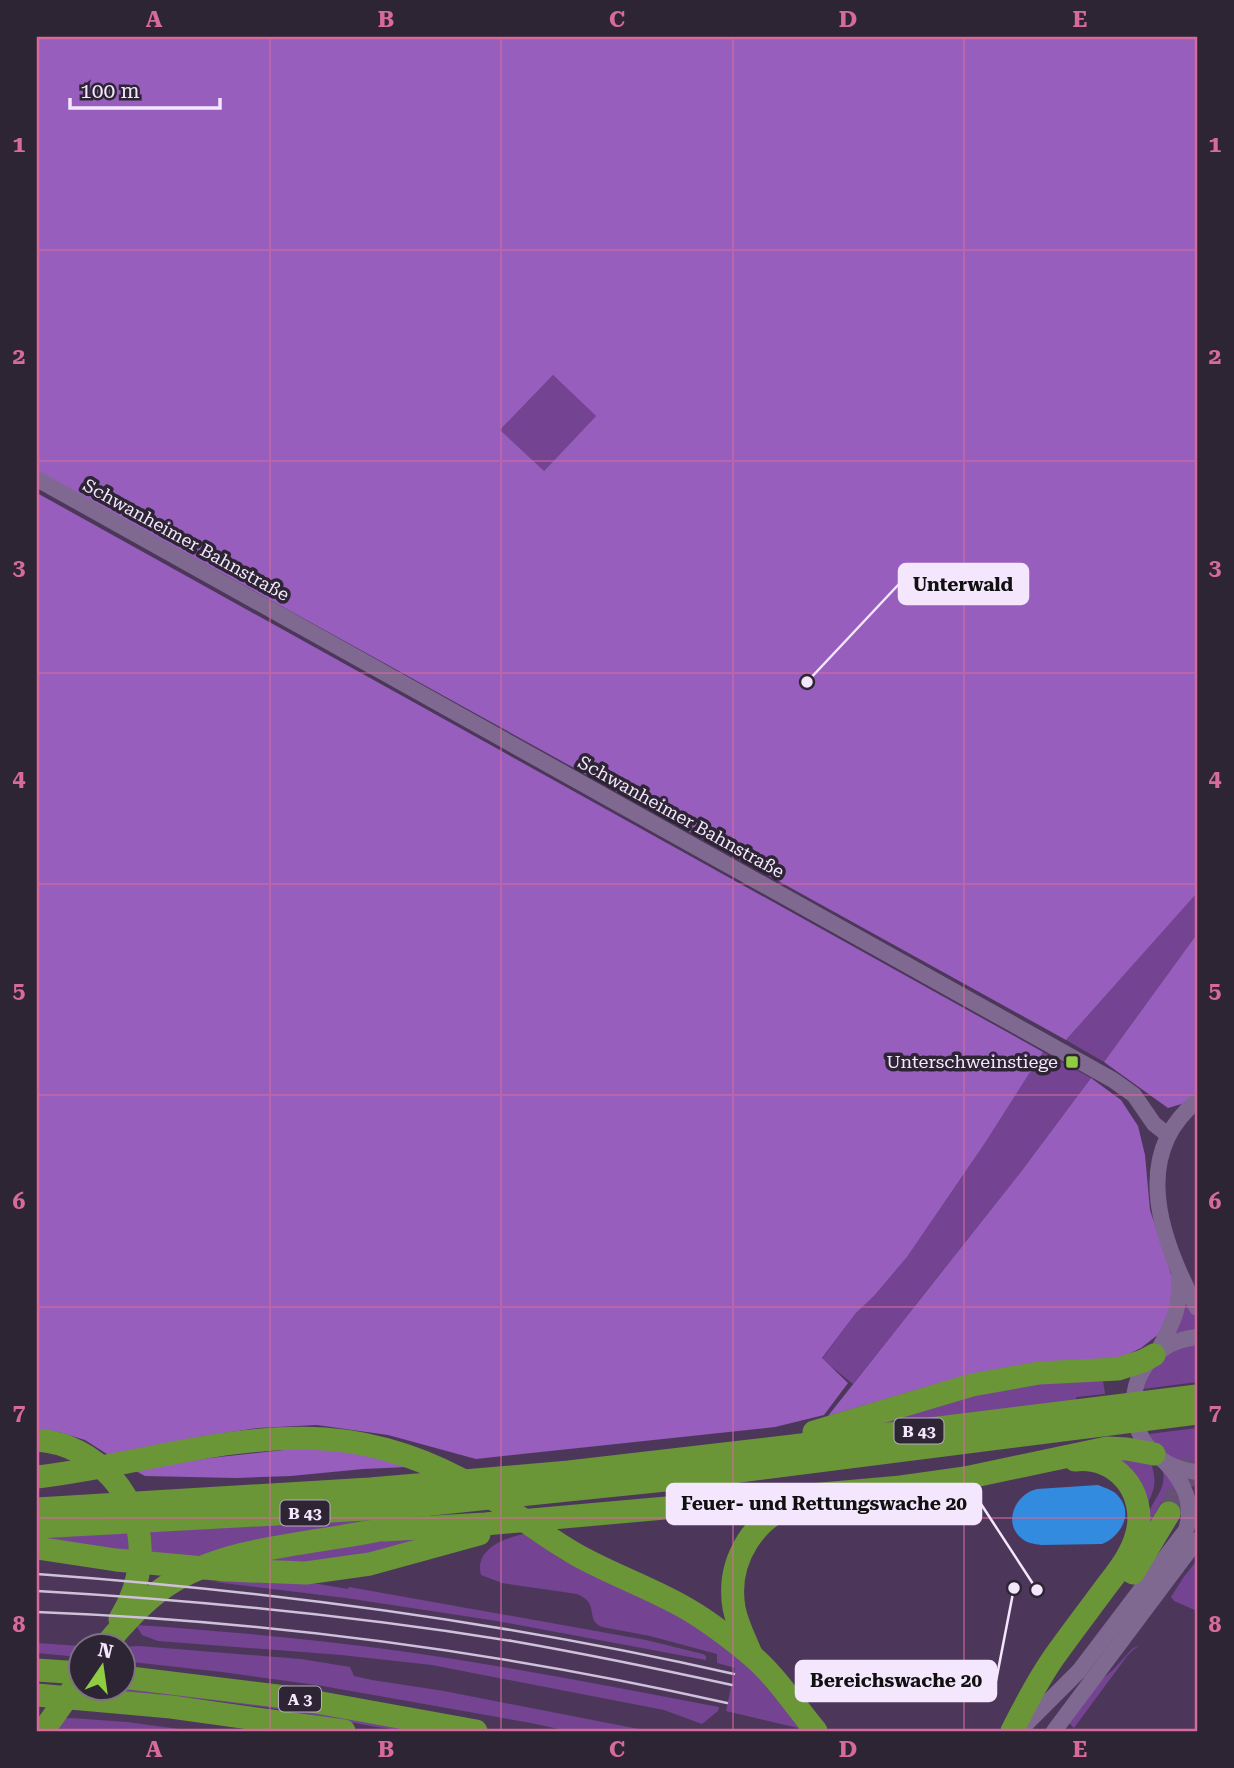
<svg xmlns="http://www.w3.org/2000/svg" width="1234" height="1768" viewBox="0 0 1234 1768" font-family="'Roboto Serif',serif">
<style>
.green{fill:#744492}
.forest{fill:#975ebd;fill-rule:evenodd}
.water{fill:#328bde}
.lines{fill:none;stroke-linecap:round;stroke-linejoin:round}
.highway-tunnel{stroke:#655173;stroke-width:23;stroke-dasharray:23 11;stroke-linecap:butt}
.minor{stroke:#806991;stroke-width:16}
.highway{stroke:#6a9638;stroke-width:23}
.rail{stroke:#d0c1db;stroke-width:2.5}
.grid{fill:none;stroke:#d66a9c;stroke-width:2;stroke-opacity:0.55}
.poi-dot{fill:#8fcd42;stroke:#2d2434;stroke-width:2.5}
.labels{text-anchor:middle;stroke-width:7;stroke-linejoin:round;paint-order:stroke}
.shield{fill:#2d2434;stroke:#b8acc1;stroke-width:2}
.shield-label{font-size:16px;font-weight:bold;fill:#f3e6fd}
.street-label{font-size:18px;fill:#f3e6fd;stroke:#2d2434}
.poi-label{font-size:18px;fill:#f3e6fd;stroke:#2d2434;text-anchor:end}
.leader{fill:none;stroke:#f3e6fd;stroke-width:2.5}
.callout-dot{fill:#f3e6fd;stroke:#2d2434;stroke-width:2.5}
.callout{fill:#f3e6fd;stroke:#f3e6fd;stroke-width:2.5}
.callout-label{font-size:19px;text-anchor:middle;font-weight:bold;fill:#111}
.neatline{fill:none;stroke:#d66a9c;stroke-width:2.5}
.grid-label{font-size:23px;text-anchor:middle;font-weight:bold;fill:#d66a9c}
</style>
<rect width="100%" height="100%" fill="#4c375b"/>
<!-- green -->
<g class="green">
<polygon points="553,375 596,416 543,472 500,430"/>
<polygon points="1197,893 1197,934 1104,1062 1066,1040"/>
<polygon points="1043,1052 1091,1078 1020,1173 853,1384 822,1359 856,1313 874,1296 907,1257 985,1143"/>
<polygon points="1184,1296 1197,1313 1197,1330 1175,1336"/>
<polygon points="1197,1343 1197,1382 1143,1389 1149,1371 1172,1349"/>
<polygon points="1102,1374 1105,1394 1076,1397 1076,1400 861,1427 946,1395"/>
<path d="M1197,1428V1466C1176,1462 1159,1453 1149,1434Z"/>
<path d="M1121,1452L1151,1463C1157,1482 1155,1490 1145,1508L1116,1465Z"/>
<path d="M1162,1467L1171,1476L1185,1513L1162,1501L1142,1536C1144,1528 1146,1520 1149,1512C1156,1495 1168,1487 1162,1467Z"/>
<polygon points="412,1515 191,1562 37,1538 273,1525"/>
<polygon points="444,1531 359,1561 228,1566"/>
<path d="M524,1534L562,1560L663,1607L736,1651L807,1731H798V1728L726,1711L735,1668L717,1663V1654L650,1636L602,1627C584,1619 601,1604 577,1594L502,1583L481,1575C474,1549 505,1538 524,1534Z"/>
<polygon points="1197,1560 1197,1611 1174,1601 1171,1597 1183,1578"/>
<polygon points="220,1581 245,1582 306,1582 348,1589 349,1587 646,1640 703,1654 706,1656 706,1660 497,1621 346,1598 215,1582"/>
<path d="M136,1625C224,1631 313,1639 400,1651C507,1666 613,1687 719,1707L718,1711L702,1724L664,1710L432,1665L341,1655L158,1641L142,1635Z"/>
<polygon points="37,1643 80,1646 80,1657 37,1653"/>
<polygon points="1140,1645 1133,1650 1127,1656 1074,1728 1069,1723 1102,1679 1113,1670 1132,1649"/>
<polygon points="139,1646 301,1659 350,1667 354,1676 372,1680 444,1691 649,1731 568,1731 531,1723 317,1685 222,1672 123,1661 123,1647"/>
<path d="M88,1688H122L315,1711L422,1731C382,1731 340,1719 301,1713C230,1701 159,1695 88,1688Z"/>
<polygon points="71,1718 127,1722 194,1731 43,1731 37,1722"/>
</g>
<!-- forest -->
<g class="forest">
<path d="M37,37H1197V893L1066,1040L37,471ZM553,375L596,416L544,471L500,430Z"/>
<polygon points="37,493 1043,1052 985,1143 907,1257 874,1296 856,1313 822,1358 848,1383 824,1415 775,1427 476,1459 388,1435 317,1425 258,1428 199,1437 110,1456 85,1440 59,1432 37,1430"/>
<polygon points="1197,934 1197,1092 1185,1103 1168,1108 1104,1062"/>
<polygon points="1091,1078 1121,1100 1138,1126 1145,1155 1150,1210 1172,1277 1174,1300 1160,1333 1141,1348 1118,1359 1009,1367 937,1384 828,1416 1020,1173"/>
<polygon points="302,1448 341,1450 378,1458 407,1467 363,1469 291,1476 236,1478 145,1476 132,1469 210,1458"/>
</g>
<!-- water -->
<path class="water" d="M1098,1485C1105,1488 1114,1490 1119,1497C1134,1514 1120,1537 1102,1544L1041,1545C1034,1544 1026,1543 1020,1537C1003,1521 1016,1494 1037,1489Z"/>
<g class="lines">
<!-- highway-tunnel -->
<polyline class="highway-tunnel" points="1169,1513 1197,1453"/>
<!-- minor -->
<g class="minor">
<polyline points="37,479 1113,1080 1134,1095 1154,1124 1168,1135"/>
<path d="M1197,1101C1129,1156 1162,1243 1197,1308"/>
<path d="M1197,1337C1113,1346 1112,1463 1197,1472"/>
<path d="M1157,1353C1173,1321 1180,1313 1179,1276"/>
<path d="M1019,1731L1079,1671L1186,1530C1195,1503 1183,1481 1165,1462"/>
<polyline points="1054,1731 1197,1540"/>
</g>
<!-- highway -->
<g class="highway">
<polyline points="814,1432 972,1385 1039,1373 1118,1369 1143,1361 1154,1355"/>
<path d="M37,1440C96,1444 144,1498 140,1558C139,1579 131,1601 120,1619"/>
<path d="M37,1477C134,1466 226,1433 325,1439C379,1443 433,1462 480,1490C513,1511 543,1536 577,1555C611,1574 648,1587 682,1606C706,1619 729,1637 751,1655C776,1676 795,1706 816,1731"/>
<polyline points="37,1509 370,1489 569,1472 793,1446 1197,1396"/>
<polyline points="37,1527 403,1507 685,1478 1197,1413"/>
<polyline points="384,1530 485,1524 901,1487 965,1478 1107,1448 1127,1449 1154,1454"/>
<polyline points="37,1548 116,1560 226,1570 306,1573 370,1564 479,1534"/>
<polyline points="1133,1573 1169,1513"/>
<path d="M105,1646C123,1624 143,1602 166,1586C230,1543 325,1544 398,1526"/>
<path d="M751,1654C745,1639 737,1624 734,1608C726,1560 755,1515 800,1502"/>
<polyline points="37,1670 80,1673"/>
<polyline points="122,1677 294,1698 476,1731"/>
<polyline points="37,1695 171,1707 344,1731"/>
<polyline points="43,1731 80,1679"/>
<path d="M1012,1731C1025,1705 1038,1680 1054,1657C1071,1633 1088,1611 1105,1588C1118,1571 1132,1554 1137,1533C1142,1514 1137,1492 1124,1478C1111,1464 1094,1458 1075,1460"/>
</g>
<!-- rail -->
<g class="rail">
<path d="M37,1574C271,1591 505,1622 734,1674"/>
<path d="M37,1591C196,1600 355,1616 512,1641C586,1654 659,1669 732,1685"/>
<path d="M37,1612C269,1621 500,1652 727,1703"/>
</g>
</g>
<!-- grid -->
<path class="grid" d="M270,37V1731M501,37V1731M733,37V1731M964,37V1731M37,250H1197M37,461H1197M37,673H1197M37,884H1197M37,1095H1197M37,1307H1197M37,1518H1197"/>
<!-- markers -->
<rect class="poi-dot" x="1065" y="1055" width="14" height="14" rx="3.5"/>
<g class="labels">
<!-- shield labels -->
<g class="shield">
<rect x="894.5" y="1418.5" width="49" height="25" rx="5"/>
<rect x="280.5" y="1500.5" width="49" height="25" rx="5"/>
<rect x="279" y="1686.5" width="42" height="25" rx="5"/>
</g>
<g class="shield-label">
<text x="919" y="1437">B 43</text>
<text x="305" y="1519">B 43</text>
<text x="300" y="1705">A 3</text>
</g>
<!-- street labels -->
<g class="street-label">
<text transform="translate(186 540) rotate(29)" y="6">Schwanheimer Bahnstraße</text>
<text transform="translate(681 817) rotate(29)" y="6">Schwanheimer Bahnstraße</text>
</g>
<!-- poi labels -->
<g class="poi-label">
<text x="1058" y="1068">Unterschweinstiege</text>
</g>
</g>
<!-- callouts -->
<path class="leader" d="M807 682L899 584M1037 1590L981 1504M1014 1588L996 1681"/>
<g class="callout-dot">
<circle cx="807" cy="682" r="7"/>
<circle cx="1037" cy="1590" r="7"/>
<circle cx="1014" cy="1588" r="7"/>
</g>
<g class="callout">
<rect x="899" y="564" width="129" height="40" rx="7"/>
<rect x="667" y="1484" width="314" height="40" rx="7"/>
<rect x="796" y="1661" width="200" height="40" rx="7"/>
</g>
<g class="callout-label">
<text x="963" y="591">Unterwald</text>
<text x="824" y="1510">Feuer- und Rettungswache 20</text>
<text x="896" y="1687">Bereichswache 20</text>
</g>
<!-- border -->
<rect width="1234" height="1768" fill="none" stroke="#2d2434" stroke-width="77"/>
<!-- north arrow -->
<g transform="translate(102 1667) rotate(13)"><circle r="33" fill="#2d2434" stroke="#7c7284" stroke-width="2"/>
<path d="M0-5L12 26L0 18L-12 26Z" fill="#8fcd42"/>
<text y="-10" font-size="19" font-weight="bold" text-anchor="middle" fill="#f3e6fd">N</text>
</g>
<!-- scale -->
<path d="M70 98v10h150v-10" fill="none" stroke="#f3e6fd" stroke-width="3.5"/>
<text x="80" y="98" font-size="21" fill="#f3e6fd" stroke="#2d2434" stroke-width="5" paint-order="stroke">100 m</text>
<rect x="38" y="38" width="1158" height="1692" class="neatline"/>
<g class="grid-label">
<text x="154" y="27">A</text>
<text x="386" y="27">B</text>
<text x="617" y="27">C</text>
<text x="848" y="27">D</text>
<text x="1080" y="27">E</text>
<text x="19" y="152">1</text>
<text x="1215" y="152">1</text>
<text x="19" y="364">2</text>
<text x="1215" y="364">2</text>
<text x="19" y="575">3</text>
<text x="1215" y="575">3</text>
<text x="19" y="786">4</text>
<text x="1215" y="786">4</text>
<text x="19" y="998">5</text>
<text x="1215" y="998">5</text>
<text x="19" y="1209">6</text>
<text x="1215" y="1209">6</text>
<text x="19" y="1420">7</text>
<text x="1215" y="1420">7</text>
<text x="19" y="1632">8</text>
<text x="1215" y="1632">8</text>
<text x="154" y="1757">A</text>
<text x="386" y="1757">B</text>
<text x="617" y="1757">C</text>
<text x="848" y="1757">D</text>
<text x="1080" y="1757">E</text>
</g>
</svg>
